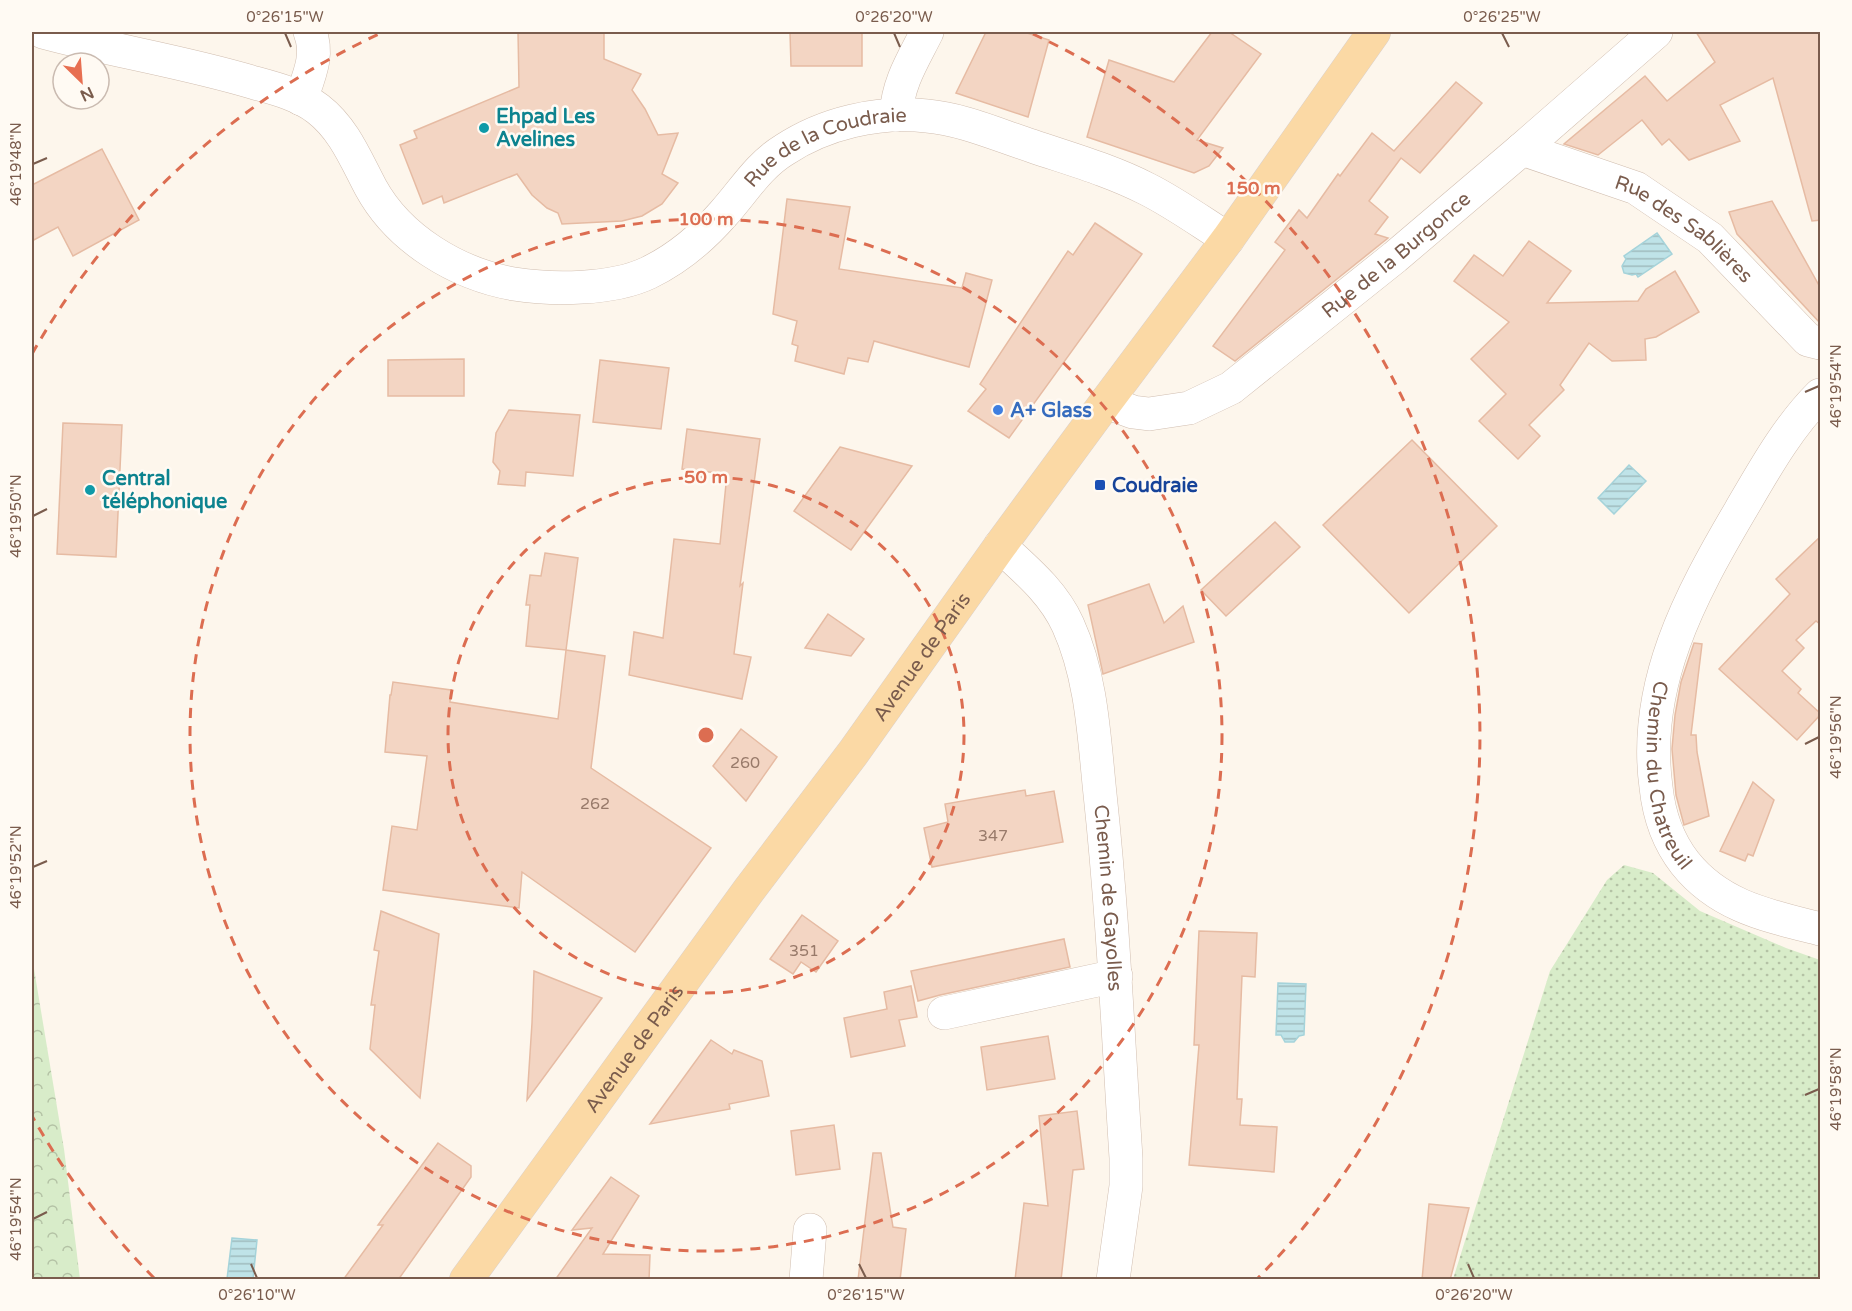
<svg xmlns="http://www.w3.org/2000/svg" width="1852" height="1311" viewBox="0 0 1852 1311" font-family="'Varela Round',sans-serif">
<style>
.grass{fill:url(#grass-dots)}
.forest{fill:url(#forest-crowns)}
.water{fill:url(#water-rules);stroke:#a5d3da;stroke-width:1.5}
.building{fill:#f3d5c3;stroke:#e6bba3;stroke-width:1.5}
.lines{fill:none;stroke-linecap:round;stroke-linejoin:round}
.minor-casing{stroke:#d1beb0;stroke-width:34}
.major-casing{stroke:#dad1cd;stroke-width:34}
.minor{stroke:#fff;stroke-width:33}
.major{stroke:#fbd9a5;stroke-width:33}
.ticks{fill:none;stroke:#7a5c4d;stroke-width:2}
.ring{fill:none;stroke:#dc6d51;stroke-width:3;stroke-dasharray:10 8}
.culture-dot{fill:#0f9aa8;stroke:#fffaf3;stroke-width:2}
.shop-dot{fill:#3f7fe0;stroke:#fffaf3;stroke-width:2}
.transit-dot{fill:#1a4fb4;stroke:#fffaf3;stroke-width:2}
.labels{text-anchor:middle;stroke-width:5;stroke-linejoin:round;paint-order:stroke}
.number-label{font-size:16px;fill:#987a6a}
.culture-label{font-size:20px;font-weight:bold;fill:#0d838f;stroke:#fffaf3;text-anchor:start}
.street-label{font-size:20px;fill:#7a5c4d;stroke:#fffaf3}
.shop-label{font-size:20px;font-weight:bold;fill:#366cbe;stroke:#fffaf3;text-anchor:start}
.transit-label{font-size:20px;font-weight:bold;fill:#164399;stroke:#fffaf3;text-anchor:start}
.centre{fill:#dc6d51;stroke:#fffaf3;stroke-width:3}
.ring-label{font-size:18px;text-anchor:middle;font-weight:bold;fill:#dc6d51;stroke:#fffaf3;stroke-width:5;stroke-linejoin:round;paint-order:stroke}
.neatline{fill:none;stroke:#7a5c4d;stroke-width:2}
.ticks-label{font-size:15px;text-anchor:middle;fill:#7a5c4d}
</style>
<defs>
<pattern id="grass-dots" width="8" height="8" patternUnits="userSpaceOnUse" patternTransform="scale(1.5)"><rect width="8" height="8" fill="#d8ecc9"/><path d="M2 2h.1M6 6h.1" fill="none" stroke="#b4c2a5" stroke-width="1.8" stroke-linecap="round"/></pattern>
<pattern id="forest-crowns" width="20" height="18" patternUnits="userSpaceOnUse" patternTransform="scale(1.5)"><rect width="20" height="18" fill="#d8ecc9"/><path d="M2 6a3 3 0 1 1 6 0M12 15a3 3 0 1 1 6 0" fill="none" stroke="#b4c2a5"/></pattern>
<pattern id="water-rules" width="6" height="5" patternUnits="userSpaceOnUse" patternTransform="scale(1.5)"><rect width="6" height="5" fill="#bfe3e8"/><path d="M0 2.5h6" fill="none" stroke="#a0bbbe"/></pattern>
</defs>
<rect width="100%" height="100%" fill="#fdf6ec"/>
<!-- grass -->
<polygon class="grass" points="1624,865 1653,873 1700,911 1786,948 1820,960 1820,1279 1453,1279 1550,971 1607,880"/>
<!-- forest -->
<polygon class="forest" points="32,957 64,1149 80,1279 32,1279"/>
<!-- water -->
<g class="water">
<polygon points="1657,233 1672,254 1638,277 1636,274 1632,275 1624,273 1622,266 1626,259 1624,256"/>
<polygon points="1629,465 1646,481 1614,514 1598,498"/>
<polygon points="1278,983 1306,984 1304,1035 1299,1036 1294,1042 1285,1042 1281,1035 1276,1035"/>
<polygon points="232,1238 257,1240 253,1279 227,1279"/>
</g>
<!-- building -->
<g class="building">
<polygon points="518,32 604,32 604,59 641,74 632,90 645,109 658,135 678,133 662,174 678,183 662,204 642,216 622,221 562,224 558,213 547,208 532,195 517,174 444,203 442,196 423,204 400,145 417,138 414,131 519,87"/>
<polygon points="790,32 862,32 862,66 791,66"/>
<polygon points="986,32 1024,32 1049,40 1028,117 956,93"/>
<polygon points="1212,32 1229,32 1261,54 1197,140 1223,148 1209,166 1194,173 1087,137 1109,60 1174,82"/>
<polygon points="1696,32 1821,32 1821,220 1812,221 1773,78 1720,105 1740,141 1689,160 1669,139 1662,145 1642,120 1598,155 1564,144 1645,76 1667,101 1715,62"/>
<polygon points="1456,82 1482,103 1420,173 1401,158 1369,201 1388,217 1375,234 1388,238 1235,361 1213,346 1285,250 1275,242 1299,210 1307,218 1338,174 1340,176 1372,133 1394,151"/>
<polygon points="102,149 139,220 73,256 58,227 32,241 32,185"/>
<polygon points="787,199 850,207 839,269 962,288 966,273 992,280 969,367 874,341 868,362 848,358 844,374 795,361 798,346 792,344 797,321 773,314"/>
<polygon points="1772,201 1821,289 1821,324 1737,234 1729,212"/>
<polygon points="1095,223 1142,254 1009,438 968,411 986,389 980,384 1068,251 1073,255"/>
<polygon points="1529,241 1571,271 1547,303 1638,301 1646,289 1675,271 1699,312 1656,337 1645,339 1646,360 1612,361 1589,343 1560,385 1564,390 1529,425 1540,436 1518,459 1479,421 1506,394 1471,359 1509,322 1454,281 1474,255 1503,276"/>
<polygon points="464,359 464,396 388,396 388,360"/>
<polygon points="600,360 669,368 661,429 593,422"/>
<polygon points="509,410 580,415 573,476 526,472 525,486 498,484 500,471 493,462 496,433"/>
<polygon points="63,423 122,425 116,557 57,554"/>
<polygon points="687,429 760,439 740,586 743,583 734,654 751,657 742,699 629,675 634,632 663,638 674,539 720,544 727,474 682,469"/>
<polygon points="1412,440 1497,526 1409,613 1323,525"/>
<polygon points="840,447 912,466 851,550 794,511"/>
<polygon points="1275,522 1300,547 1226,616 1201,590"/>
<polygon points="1821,536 1821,625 1816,621 1796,640 1804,648 1782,671 1801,689 1798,693 1821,714 1797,740 1719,669 1790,594 1776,579"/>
<polygon points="545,553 578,558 566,650 526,646 530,605 526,605 530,575 541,576"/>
<polygon points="1149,584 1164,623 1183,606 1194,642 1103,674 1088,605"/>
<polygon points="828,614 864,639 851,656 805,648"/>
<polygon points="1694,643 1702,644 1691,735 1696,735 1697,752 1709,816 1684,825 1676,795 1672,749 1675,715 1681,682"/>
<polygon points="566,650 605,656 591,768 711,848 635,952 522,872 519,908 383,890 392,826 417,830 427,756 385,752 390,695 391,695 393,682 451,690 450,702 558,719"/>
<polygon points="741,729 777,757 746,801 713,766"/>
<polygon points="1753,782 1774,800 1753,856 1748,854 1745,861 1720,851"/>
<polygon points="1025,790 1026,796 1054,791 1063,842 932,867 924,828 948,822 945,804"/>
<polygon points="381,911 439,934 420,1098 370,1049 375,1005 371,1005 379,951 374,950"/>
<polygon points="802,915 838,941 816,972 801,962 793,974 770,959"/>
<polygon points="1199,931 1257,933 1255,977 1242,976 1237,1099 1242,1099 1240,1125 1277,1127 1274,1172 1189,1165 1199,1045 1194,1045"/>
<polygon points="1064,939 1070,967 940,995 918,1001 911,971"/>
<polygon points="534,971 602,998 527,1100 532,1023"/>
<polygon points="911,986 917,1017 899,1020 905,1046 851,1057 844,1018 887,1009 884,992"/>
<polygon points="1048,1036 1055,1079 987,1090 981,1047"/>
<polygon points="711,1040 732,1054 734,1050 762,1061 769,1096 729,1104 730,1109 650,1124"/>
<polygon points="1077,1111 1084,1169 1073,1170 1061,1280 1015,1280 1024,1203 1048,1206 1039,1116"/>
<polygon points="834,1125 840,1169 796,1175 791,1131"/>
<polygon points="438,1143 471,1166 471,1177 398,1280 343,1280 383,1225 378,1225"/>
<polygon points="873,1153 881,1153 893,1227 906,1229 900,1280 858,1280"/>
<polygon points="611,1177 639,1196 603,1254 650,1255 649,1280 555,1280 592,1228 572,1230"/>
<polygon points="1429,1204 1469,1208 1450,1280 1422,1280"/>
</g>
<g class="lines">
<defs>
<g id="minor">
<path id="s1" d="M43,32C113,51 186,62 255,83C277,89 300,95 318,109C344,129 356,160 371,188C399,239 457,274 514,284C553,290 612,290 648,273C677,259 702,238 723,214C743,192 758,166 784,150C825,123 877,111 927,116C962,119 998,135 1032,146C1070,159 1110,170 1147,189C1175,203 1201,222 1228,239"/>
<path d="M301,99C309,76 319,55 310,32"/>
<path d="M896,115C898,82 913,60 927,32"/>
<path id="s2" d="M1522,149L1636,188L1710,238L1808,340L1820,343"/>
<path id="s3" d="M1820,395C1787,428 1764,470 1740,511C1690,596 1642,685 1656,787C1659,816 1667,840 1685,863C1720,907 1769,916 1820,929"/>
<path id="s4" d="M1106,402L1133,412L1149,414L1189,408L1231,388L1395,257L1522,149L1656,32"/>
<path id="s5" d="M1000,546C1026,570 1053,592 1068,625C1092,678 1094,737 1100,794C1113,915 1118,1036 1126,1158V1186L1113,1280"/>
<polyline points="944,1013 1116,976"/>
<polyline points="806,1280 810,1230"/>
</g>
<g id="major">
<path id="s6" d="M466,1280L749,890L853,753L1000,546L1106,402L1228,239L1374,32"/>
</g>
</defs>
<!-- minor casing -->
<use href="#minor" class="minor-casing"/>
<!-- major casing -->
<use href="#major" class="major-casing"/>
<!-- minor -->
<use href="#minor" class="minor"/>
<!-- major -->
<use href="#major" class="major"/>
</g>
<!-- ticks -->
<path class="ticks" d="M285,33L291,47M894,33L900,47M1502,33L1509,47M33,164L47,158M1805,392L1819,386M33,516L47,509M1805,744L1819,737M33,867L47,861M1805,1095L1819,1089M33,1219L47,1212M251,1264L257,1278M859,1264L866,1278M1468,1264L1474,1278"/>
<!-- distance rings -->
<g class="ring">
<circle cx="706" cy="735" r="258"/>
<circle cx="706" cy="735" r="516"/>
<path d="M154 1278A774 774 0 0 1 32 1116M32 354A774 774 0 0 1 379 34M1033 34A774 774 0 0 1 1258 1278"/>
</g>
<!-- markers -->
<g class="culture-dot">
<circle cx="484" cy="128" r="6"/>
<circle cx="90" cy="490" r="6"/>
</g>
<circle class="shop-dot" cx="998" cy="410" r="6"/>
<rect class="transit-dot" x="1094" y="479" width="12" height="12" rx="3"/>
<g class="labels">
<!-- number labels -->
<g class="number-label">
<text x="745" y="768">260</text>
<text x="595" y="809">262</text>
<text x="993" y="841">347</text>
<text x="804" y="956">351</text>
</g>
<!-- culture labels -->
<g class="culture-label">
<text x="496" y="123">Ehpad Les<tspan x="496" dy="23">Avelines</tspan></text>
<text x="102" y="485">Central<tspan x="102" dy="23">téléphonique</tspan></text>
</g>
<!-- street labels -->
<g class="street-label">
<text dy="7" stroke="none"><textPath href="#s1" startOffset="921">Rue de la Coudraie</textPath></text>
<text dy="7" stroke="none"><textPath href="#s2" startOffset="183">Rue des Sablières</textPath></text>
<text dy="7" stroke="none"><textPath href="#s4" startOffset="344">Rue de la Burgonce</textPath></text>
<text dy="7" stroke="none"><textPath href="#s6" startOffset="772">Avenue de Paris</textPath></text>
<text dy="7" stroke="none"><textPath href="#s3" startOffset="426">Chemin du Chatreuil</textPath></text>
<text dy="7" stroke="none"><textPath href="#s5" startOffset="382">Chemin de Gayolles</textPath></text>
<text dy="7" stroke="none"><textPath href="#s6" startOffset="286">Avenue de Paris</textPath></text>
</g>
<!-- shop labels -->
<g class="shop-label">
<text x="1010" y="417">A+ Glass</text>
</g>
<!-- transit labels -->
<g class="transit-label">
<text x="1112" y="492">Coudraie</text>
</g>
</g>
<circle cx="706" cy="735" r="9" class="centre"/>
<g class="ring-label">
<text x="1253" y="194">150 m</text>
<text x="706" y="225">100 m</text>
<text x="706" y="483">50 m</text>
</g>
<!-- border -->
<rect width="1852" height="1311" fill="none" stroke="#fffaf3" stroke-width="66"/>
<!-- north arrow -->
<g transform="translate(81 81) rotate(155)"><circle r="28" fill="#fffaf3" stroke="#cabbb1" stroke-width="1.5"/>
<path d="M0-4.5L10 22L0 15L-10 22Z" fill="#e76f51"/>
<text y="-9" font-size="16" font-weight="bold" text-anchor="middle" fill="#7a5c4d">N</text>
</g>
<rect x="33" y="33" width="1786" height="1245" class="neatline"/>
<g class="ticks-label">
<text x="285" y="22">0°26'15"W</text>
<text x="894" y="22">0°26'20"W</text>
<text x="1502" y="22">0°26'25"W</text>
<text transform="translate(16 164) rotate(-90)" y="5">46°19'48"N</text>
<text transform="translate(1836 386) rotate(-90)" y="5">46°19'54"N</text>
<text transform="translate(16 516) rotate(-90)" y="5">46°19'50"N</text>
<text transform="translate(1836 737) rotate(-90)" y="5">46°19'56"N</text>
<text transform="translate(16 867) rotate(-90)" y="5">46°19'52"N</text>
<text transform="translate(1836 1089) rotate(-90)" y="5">46°19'58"N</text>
<text transform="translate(16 1219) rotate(-90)" y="5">46°19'54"N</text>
<text x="257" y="1300">0°26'10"W</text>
<text x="866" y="1300">0°26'15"W</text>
<text x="1474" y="1300">0°26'20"W</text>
</g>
</svg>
